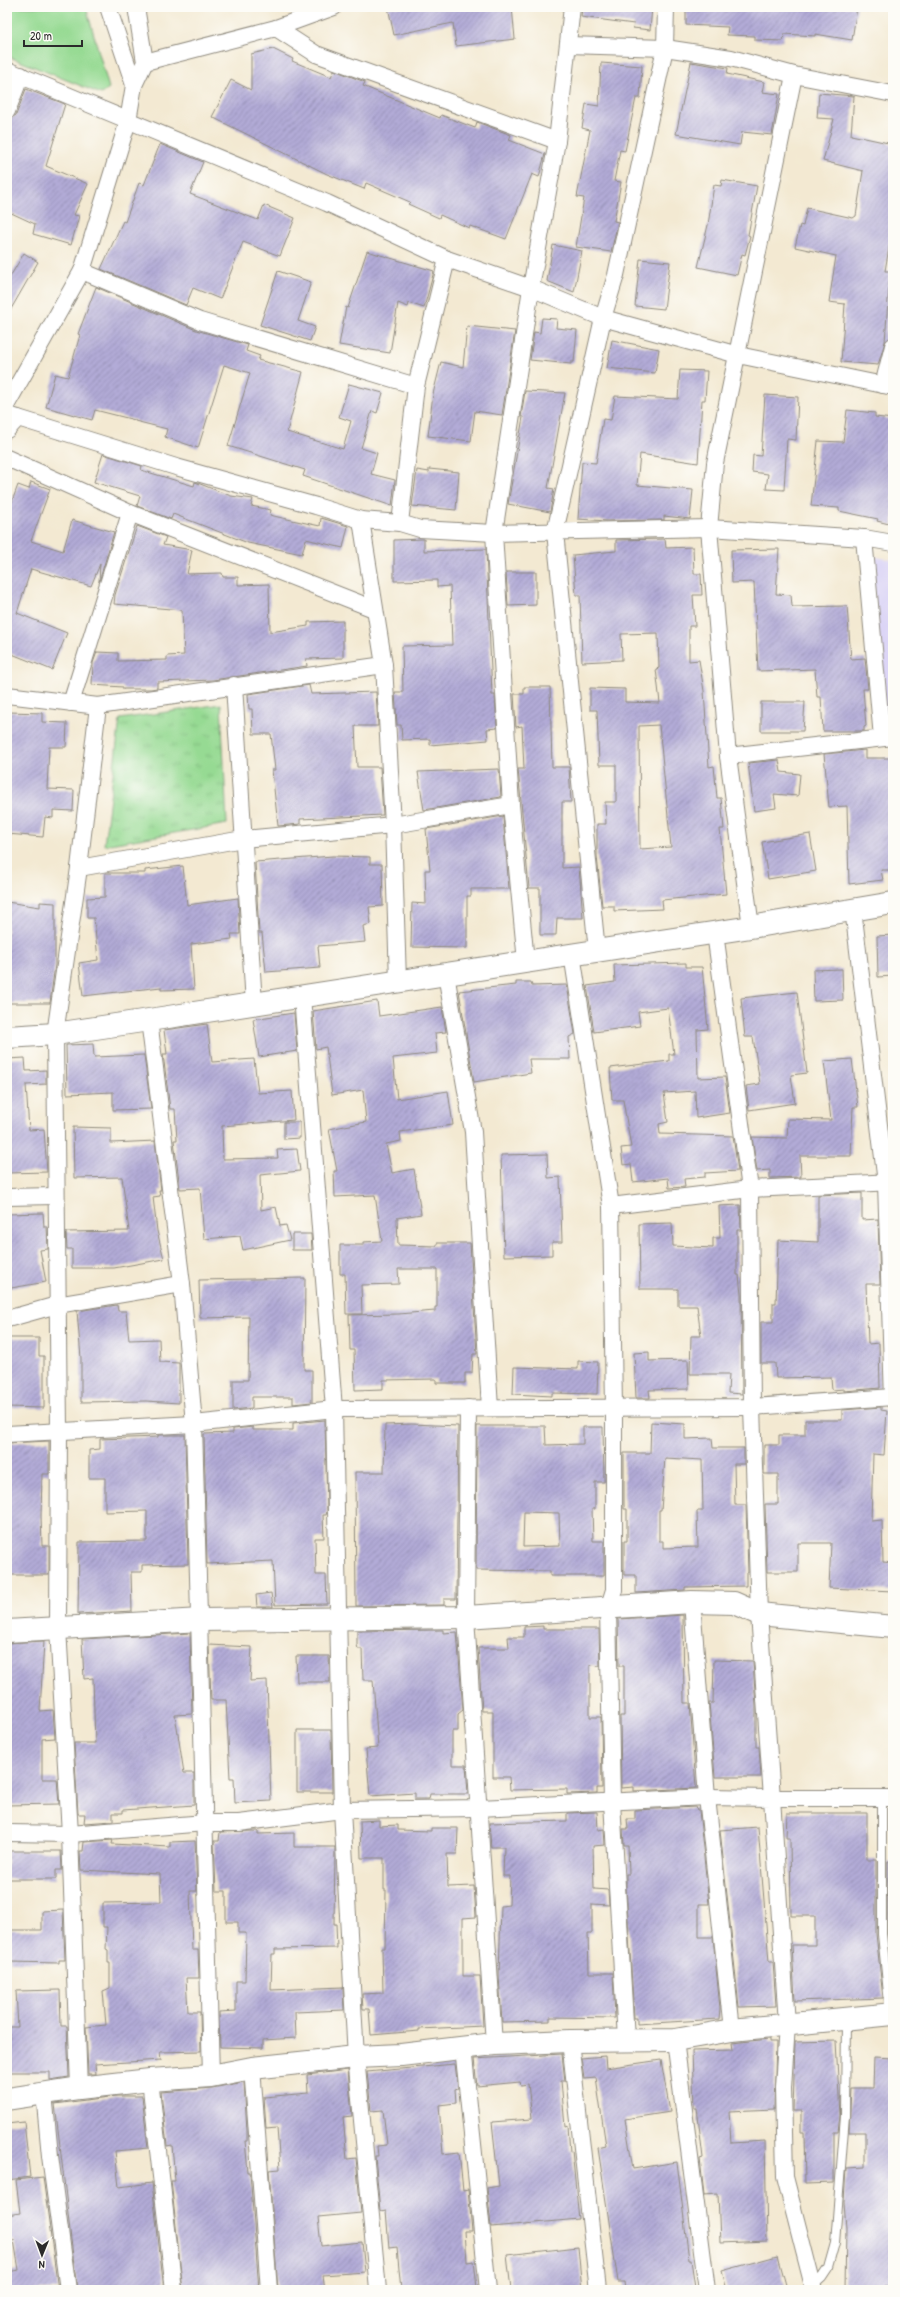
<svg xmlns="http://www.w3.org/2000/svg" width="900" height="2297" viewBox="0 0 900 2297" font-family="'Patrick Hand',sans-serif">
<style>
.built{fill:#dcd5f6}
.green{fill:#96da93;stroke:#60825f}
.park{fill:url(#park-tufts);stroke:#60825f}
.building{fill:url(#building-hatch);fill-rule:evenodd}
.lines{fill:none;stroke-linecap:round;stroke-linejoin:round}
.lane-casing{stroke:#8f8a7e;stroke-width:10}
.street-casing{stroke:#8f8a7e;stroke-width:18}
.secondary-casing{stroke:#8f8a7e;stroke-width:24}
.lane{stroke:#fff;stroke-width:8}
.street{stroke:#fff;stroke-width:16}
.secondary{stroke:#fff;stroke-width:22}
</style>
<defs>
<pattern id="park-tufts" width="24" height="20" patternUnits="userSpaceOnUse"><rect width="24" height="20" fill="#96da93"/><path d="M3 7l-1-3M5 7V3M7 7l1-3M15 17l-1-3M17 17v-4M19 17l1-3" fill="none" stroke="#81bb7f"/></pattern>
<pattern id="building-hatch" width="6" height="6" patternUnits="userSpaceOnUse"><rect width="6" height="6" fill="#b2abd7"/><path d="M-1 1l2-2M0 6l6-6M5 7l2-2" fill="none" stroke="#918baf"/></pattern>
</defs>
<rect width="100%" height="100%" fill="#fdfcf7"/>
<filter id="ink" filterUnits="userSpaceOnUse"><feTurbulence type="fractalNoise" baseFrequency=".025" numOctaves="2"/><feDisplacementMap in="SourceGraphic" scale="8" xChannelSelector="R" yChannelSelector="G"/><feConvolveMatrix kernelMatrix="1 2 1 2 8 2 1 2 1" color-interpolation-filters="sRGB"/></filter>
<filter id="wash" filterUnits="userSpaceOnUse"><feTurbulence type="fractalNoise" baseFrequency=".012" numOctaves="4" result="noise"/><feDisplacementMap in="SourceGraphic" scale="16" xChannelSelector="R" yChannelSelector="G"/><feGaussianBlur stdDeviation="0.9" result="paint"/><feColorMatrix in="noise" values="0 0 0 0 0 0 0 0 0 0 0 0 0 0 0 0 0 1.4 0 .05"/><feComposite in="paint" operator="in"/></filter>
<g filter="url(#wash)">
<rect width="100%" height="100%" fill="#f3e9d2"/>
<!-- built -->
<polygon class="built" points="871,556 893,560 893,714 884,715"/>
<!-- green -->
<polygon class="green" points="7,7 86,7 109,88 101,94 7,56"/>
<!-- park -->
<polygon class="park" points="221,704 227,824 104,845 120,719"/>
<g id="blocks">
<!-- building -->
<g class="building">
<polygon points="388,7 512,7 515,39 456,46 453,23 394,35"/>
<polygon points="582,7 652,7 650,30 633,28 634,24 581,17"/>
<polygon points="686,7 857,7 852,40 815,34 815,36 784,34 783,41 755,40 755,36 727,35 728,27 686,25"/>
<polygon points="273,49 293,59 292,61 331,77 334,70 365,82 363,86 440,118 441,115 475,128 477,122 511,135 509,140 545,154 539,177 532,174 506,239 470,226 469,228 440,215 439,218 408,204 410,202 366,183 364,189 327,174 212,117 231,80 251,90 251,54"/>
<polygon points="691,62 728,68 727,74 764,82 762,92 779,94 772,135 742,132 740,145 676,134"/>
<polygon points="601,63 642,66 640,98 636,98 625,151 620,150 614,181 621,182 614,221 618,222 611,252 576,247 584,198 577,197 590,130 582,128 586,104 599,106"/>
<polygon points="26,89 65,104 46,166 88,184 74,215 79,216 71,245 33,234 35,224 7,211 7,120 16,115"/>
<polygon points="819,93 854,96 851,135 893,144 893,224 885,271 890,271 888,300 885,342 878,365 841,362 845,304 829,302 836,256 795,247 800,225 803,226 807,208 853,218 856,216 863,171 823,161 834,119 817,118"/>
<polygon points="160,144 203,162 190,194 258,220 264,205 295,218 280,256 243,242 220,299 193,288 186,305 101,269 123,221 125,222 139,183 144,185"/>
<polygon points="722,180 757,186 748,235 750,236 745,255 742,254 737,275 698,267 708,225 714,185 721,186"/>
<polygon points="553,245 582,251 574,292 547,281"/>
<polygon points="367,251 434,271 424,308 409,303 408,307 398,303 390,353 339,345 346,307 348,308"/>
<polygon points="24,253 38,262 7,316 7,282"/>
<polygon points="640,259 670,262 664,309 635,306"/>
<polygon points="278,271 311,282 298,321 315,327 310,341 260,325"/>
<polygon points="96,287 196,330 248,345 246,351 260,356 258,360 303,372 287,432 343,449 351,421 339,417 349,384 383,393 377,413 372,411 361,448 377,453 371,474 395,480 392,506 303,476 305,470 228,446 250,373 224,365 198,448 165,437 167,429 135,421 135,420 95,410 92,420 46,407 55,374 68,377 80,335 78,334"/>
<polygon points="542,318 557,319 556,328 577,330 574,362 571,362 571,364 530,360 534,332 540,333"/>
<polygon points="467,326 515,331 502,415 475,411 471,441 428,436 433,394 441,362 463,367"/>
<polygon points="612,340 659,349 655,373 607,368"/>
<polygon points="680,370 707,371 705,400 702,400 698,463 640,454 637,485 693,490 690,519 664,516 664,520 607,521 578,519 582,462 596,463 603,419 611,420 615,396 678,399"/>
<polygon points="525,391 565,393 548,488 554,489 550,512 508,504 523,417 521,417"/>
<polygon points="765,395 798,397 796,440 787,439 784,490 766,489 768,474 752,472 753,455 761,456"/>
<polygon points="847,410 875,413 875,417 893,419 893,525 877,521 878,519 839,511 839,508 811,506 818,441 843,442"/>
<polygon points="103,454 142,466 141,470 194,486 195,482 231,496 253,499 251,506 271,510 270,515 278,517 320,526 321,518 348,526 343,548 306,539 302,554 248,543 173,514 171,519 137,506 140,496 94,482"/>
<polygon points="429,469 459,472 456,510 412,506 417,470 429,472"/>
<polygon points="31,482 50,489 31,541 63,551 72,520 114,532 99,582 100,564 91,586 31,569 17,613 67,633 52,670 7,652 7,515 18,485 29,489"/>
<polygon points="137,526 166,537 163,545 192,550 187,574 222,573 223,577 238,577 238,585 269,584 270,632 308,626 308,622 343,621 343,658 306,659 307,666 213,680 157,682 157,688 151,689 123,689 123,687 92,685 93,663 97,652 118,653 118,661 167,660 167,656 184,655 182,610 114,604 115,595"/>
<polygon points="424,539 424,551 486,549 492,695 495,695 497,728 487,729 488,740 430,745 430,739 402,740 401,725 397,725 395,692 403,692 402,646 452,645 450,586 437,587 437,580 394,581 394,540"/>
<path d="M665,539L666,548L693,547L694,574H701L702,595H693L695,626H689V661L699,660L704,691L709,767L714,766L717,798H721L724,829H720L726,894L662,900L663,909L614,911V906H602L597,856V824H606L605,802H616V765H599L597,710H590V688L625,689V702L660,703L656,669L659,668L658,633L621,634L622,660L582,662L580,595H576L573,555L616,551V540ZM659,725L671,847L640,849L639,726Z"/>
<polygon points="779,549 776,594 791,595 792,606 793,607 847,606 851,659 865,658 868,689 863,689 866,726 864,727 864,731 823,731 821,697 817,697 815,669 758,671 754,582 732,583 731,550"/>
<polygon points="506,572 536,572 536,605 508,606"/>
<polygon points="309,685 311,694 376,692 378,726 355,726 357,767 380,767 383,815 300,819 300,824 278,826 272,770 275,770 271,734 253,734 252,709 249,709 248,694"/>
<polygon points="524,687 550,687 552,767 569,767 571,802 562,802 562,868 579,867 583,918 557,918 556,935 540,935 540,888 529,888 518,769 524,769 522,726 516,727 514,694 524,694"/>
<polygon points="761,702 805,702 803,731 761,731"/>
<polygon points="9,712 42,713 42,722 67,723 66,747 49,747 47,789 74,790 73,811 53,810 53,818 45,817 43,837 7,834"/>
<polygon points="865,750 865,758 893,758 893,870 881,870 883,880 849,884 847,806 829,807 824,754"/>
<polygon points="779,760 781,772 800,774 798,796 774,794 776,808 754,811 748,763"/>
<polygon points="499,769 501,797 424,810 418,772"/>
<polygon points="503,816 509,889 471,889 471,896 467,896 467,948 411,947 412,903 426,904 425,870 430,870 426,829"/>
<polygon points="810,834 816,871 768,879 762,842"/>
<polygon points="333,856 370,857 370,864 382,864 383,906 369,907 371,924 363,926 365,942 318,946 320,968 266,972 262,933 259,933 255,862"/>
<polygon points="183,866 187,905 238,898 240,934 231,934 232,939 191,944 194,989 161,990 161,987 83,996 79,963 98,960 94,918 87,918 87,898 105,897 105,873 145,873 145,870"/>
<polygon points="7,902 40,907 40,902 55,903 55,965 50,1003 7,1003"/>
<polygon points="893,935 893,976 878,977 877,936"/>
<polygon points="686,963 686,967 702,967 708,1029 697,1030 698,1078 725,1077 730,1113 696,1118 695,1091 664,1093 668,1122 659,1124 660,1134 733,1136 738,1171 705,1173 705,1177 684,1179 685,1187 669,1188 668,1178 633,1182 631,1164 623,1165 621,1148 631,1147 623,1100 612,1100 610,1068 669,1061 669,1054 674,1054 668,1008 638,1012 640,1026 594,1032 587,986 615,982 614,965"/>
<polygon points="842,969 843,1000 814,1001 813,970"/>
<polygon points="516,982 531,982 532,986 567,985 575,1034 569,1037 570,1059 529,1059 531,1073 474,1082 459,991 516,985"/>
<polygon points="797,992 807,1073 791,1075 795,1103 749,1110 746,1086 760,1084 753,1037 745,1037 741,998"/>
<polygon points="377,1001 379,1016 442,1007 446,1032 435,1033 437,1053 393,1058 397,1099 448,1091 453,1125 400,1132 401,1141 386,1144 392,1173 414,1169 421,1214 397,1218 398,1245 437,1246 437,1243 470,1243 477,1354 473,1354 472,1373 465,1373 465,1383 436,1383 436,1379 383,1380 383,1389 355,1390 354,1350 350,1350 349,1315 398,1314 435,1311 435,1307 437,1307 437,1269 398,1269 399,1284 361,1285 362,1314 346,1314 345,1274 340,1274 340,1245 363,1245 363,1242 382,1241 375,1195 335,1197 334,1171 337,1171 329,1129 366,1122 363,1090 332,1095 326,1047 316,1049 313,1011"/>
<polygon points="294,1013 297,1051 259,1057 253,1019"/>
<polygon points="207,1024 212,1062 254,1059 258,1093 292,1091 294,1120 222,1126 223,1159 278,1158 277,1150 297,1149 300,1171 260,1175 261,1210 276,1207 280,1226 286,1225 290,1240 243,1250 240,1236 204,1239 200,1188 180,1189 174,1140 177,1140 175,1109 170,1109 163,1054 167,1054 164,1030"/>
<polygon points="93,1044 94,1057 144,1055 151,1109 113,1110 113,1092 67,1094 66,1045"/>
<polygon points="25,1058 26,1071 46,1070 46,1084 26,1085 29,1130 44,1129 47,1172 7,1173 7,1059"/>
<polygon points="852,1059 858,1107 853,1107 851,1156 800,1156 801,1177 770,1178 770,1170 757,1171 752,1137 787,1138 788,1119 831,1120 824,1061"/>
<polygon points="284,1122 300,1122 300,1138 284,1139"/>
<polygon points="73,1127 111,1128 111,1143 155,1141 161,1190 159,1190 160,1196 153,1197 157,1231 164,1259 114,1268 72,1268 72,1249 67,1249 66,1232 129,1231 122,1177 74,1178"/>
<polygon points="547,1154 548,1178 560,1177 562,1242 552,1242 552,1255 504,1256 501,1155"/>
<polygon points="862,1193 862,1220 878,1219 880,1284 866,1284 868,1344 879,1343 880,1388 844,1391 844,1389 832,1390 831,1377 776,1378 775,1363 761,1363 761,1322 773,1322 773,1303 776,1303 778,1240 818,1242 818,1195"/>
<polygon points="740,1205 741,1230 737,1230 737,1275 739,1275 741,1295 742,1394 728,1393 729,1374 690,1374 691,1336 701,1336 697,1306 678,1306 678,1289 640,1289 639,1224 672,1223 673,1246 713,1248 713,1238 720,1238 719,1206"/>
<polygon points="43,1213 44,1227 47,1227 48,1249 40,1250 46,1282 11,1288 7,1268 7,1214"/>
<polygon points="292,1234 311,1234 312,1250 292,1250"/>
<polygon points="305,1278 304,1370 312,1370 312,1402 293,1404 293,1397 252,1397 252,1408 233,1410 233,1380 248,1380 249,1317 200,1318 199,1280"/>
<polygon points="117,1305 118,1311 126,1311 129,1340 159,1339 160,1362 179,1363 179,1403 146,1401 81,1402 81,1358 77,1311"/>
<polygon points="7,1338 39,1338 39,1356 44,1356 44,1408 7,1407"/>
<polygon points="649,1352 649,1361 688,1360 689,1389 649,1390 650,1398 636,1398 634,1353"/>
<polygon points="578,1361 598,1362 597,1394 552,1393 552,1396 513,1394 514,1367 578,1369"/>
<polygon points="881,1407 881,1410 887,1411 884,1455 873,1454 871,1521 882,1520 883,1562 893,1563 893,1591 829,1588 831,1543 798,1543 798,1572 767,1572 765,1504 778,1504 778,1474 764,1474 764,1445 779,1445 779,1435 805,1435 805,1420 842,1420 842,1410"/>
<polygon points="325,1420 327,1511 326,1515 323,1515 324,1538 315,1538 316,1575 326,1575 327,1604 275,1605 273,1561 207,1564 204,1434 233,1433 233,1429 253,1427 253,1430 293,1430 293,1423"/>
<path d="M651,1422L685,1424V1439L712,1438L713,1448H744V1464H734L735,1505H746L748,1573H746V1586L685,1587V1590L636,1593V1575H624V1541H627V1509H624V1453H650ZM665,1458L702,1460L703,1511H697L698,1547L663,1548V1541H659V1510H661Z"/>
<polygon points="412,1424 458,1426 456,1599 444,1599 444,1605 356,1606 355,1472 384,1472 385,1425"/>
<path d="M477,1426H545L546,1445L583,1444V1427H603L604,1482H595V1509H592L593,1541H604V1576H550V1571L476,1570ZM524,1512L559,1513L560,1546L523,1547Z"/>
<polygon points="158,1435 185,1435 188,1564 142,1565 142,1572 131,1572 132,1611 78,1614 79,1542 147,1541 147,1511 105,1512 105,1478 89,1478 89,1450 100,1449 100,1439 158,1437"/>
<polygon points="49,1441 49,1474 42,1474 41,1516 42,1546 49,1546 49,1575 7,1575 7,1443"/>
<polygon points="271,1593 273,1607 257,1607 256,1595"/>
<polygon points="683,1615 684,1703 690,1703 696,1788 634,1791 634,1787 621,1788 620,1716 624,1716 624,1666 619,1666 618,1619"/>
<polygon points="543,1626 543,1629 599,1629 600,1666 590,1665 590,1717 601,1717 602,1788 597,1788 597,1793 567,1794 567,1789 510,1790 509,1777 493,1777 493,1711 482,1711 478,1648 509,1648 508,1637 524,1637 524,1627"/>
<polygon points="443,1630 443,1633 457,1632 463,1710 458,1714 458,1731 452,1731 452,1765 466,1765 468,1794 430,1794 429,1799 415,1799 415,1793 370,1796 366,1749 378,1748 373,1680 363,1680 362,1649 358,1649 357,1645 357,1631"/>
<polygon points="190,1633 192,1714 175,1715 184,1773 194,1773 194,1805 123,1810 123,1813 113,1813 113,1821 84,1823 85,1814 78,1814 74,1743 95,1743 93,1678 84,1679 82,1639"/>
<polygon points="44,1641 40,1711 53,1710 55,1738 42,1739 42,1779 57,1779 59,1804 7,1805 7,1643"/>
<polygon points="209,1645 252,1647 250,1681 267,1680 271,1801 235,1803 234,1778 230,1778 226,1700 211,1700"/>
<polygon points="296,1656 329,1656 330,1682 297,1682"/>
<polygon points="714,1660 753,1661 756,1706 756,1747 759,1747 761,1777 715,1777 709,1703 713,1703"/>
<polygon points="297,1730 331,1730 332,1792 297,1792"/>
<polygon points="696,1807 697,1810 699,1810 709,1904 699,1904 699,1937 713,1937 720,2008 719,2019 637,2024 637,2018 634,2018 626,1886 626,1874 629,1874 628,1845 624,1845 623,1829 628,1829 627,1819 635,1819 635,1810"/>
<polygon points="597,1812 598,1830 604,1829 605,1845 593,1846 594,1889 608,1890 609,1905 592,1904 592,1933 588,1933 589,1973 613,1973 615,2018 550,2017 550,2021 502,2022 499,1976 501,1906 509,1905 510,1876 503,1876 504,1847 491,1847 489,1823 567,1821 567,1813"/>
<polygon points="787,1813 867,1813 867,1860 876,1860 876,1934 883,1998 795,2001 792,1945 815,1945 815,1916 791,1916 790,1838 786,1838"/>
<polygon points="379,1820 379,1826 398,1825 398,1830 431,1831 431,1828 458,1828 457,1854 447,1854 448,1887 474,1886 476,1917 463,1918 463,1976 480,1976 483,2026 419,2029 419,2031 371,2035 369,2009 363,2009 362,1994 383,1993 382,1948 385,1948 386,1890 384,1890 384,1858 361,1858 360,1821"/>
<polygon points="758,1827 769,1962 773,1962 776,2006 739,2007 720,1830"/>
<polygon points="252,1831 258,1831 258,1834 294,1833 294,1847 335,1847 334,1924 336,1924 337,1948 275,1949 275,1954 272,1954 271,1990 343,1987 344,2010 295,2012 296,2038 263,2040 263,2048 220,2047 219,2012 236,2011 236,1981 245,1981 246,1933 238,1933 238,1922 226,1922 226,1891 216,1891 214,1841 219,1841 220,1832"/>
<polygon points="113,1840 112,1844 170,1847 170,1842 195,1841 197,1891 190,1891 192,1950 198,1950 199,1978 186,1978 188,2012 200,2012 201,2051 160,2052 161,2060 95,2064 96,2074 88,2074 86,2027 106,2025 103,1991 110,1988 110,1963 108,1963 108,1950 106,1949 107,1927 103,1927 103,1903 161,1902 160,1874 81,1870 80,1851 83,1851 84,1842"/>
<polygon points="7,1851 61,1851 62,1870 56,1870 56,1879 7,1879"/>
<polygon points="888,1861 893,1862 893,1988 888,1934"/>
<polygon points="63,1910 65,1960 59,1960 59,1963 10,1962 11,1930 42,1930 42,1911"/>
<polygon points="60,1990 61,2026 67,2026 69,2077 50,2080 50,2072 10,2072 9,2027 18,2027 16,1991"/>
<polygon points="769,2039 769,2042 776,2042 774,2109 729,2111 731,2143 765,2141 767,2241 720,2243 718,2194 704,2195 700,2159 703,2158 697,2108 694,2108 692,2051 733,2050 732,2043"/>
<polygon points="836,2041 840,2116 838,2132 834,2132 834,2183 805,2184 804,2132 801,2132 801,2111 793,2111 795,2042"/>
<polygon points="562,2054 565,2081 561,2081 565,2127 568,2126 570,2152 572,2151 579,2219 491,2227 487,2188 499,2186 492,2122 532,2119 528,2084 521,2085 520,2082 477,2086 474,2059"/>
<polygon points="605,2056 606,2068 661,2060 670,2112 625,2119 633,2169 677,2162 689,2260 691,2260 695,2287 677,2290 625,2290 624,2282 618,2282 598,2148 606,2146 596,2078 584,2079 581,2058"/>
<polygon points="874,2057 893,2058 893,2286 880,2286 880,2290 845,2290 846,2228 844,2202 846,2168 865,2167 865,2132 849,2132 851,2088 873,2088"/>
<polygon points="455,2064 458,2088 455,2089 456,2103 439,2105 443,2154 459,2152 463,2190 468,2189 472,2231 465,2231 467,2262 474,2261 477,2288 401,2290 397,2247 389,2248 386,2210 380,2211 375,2156 378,2156 377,2146 387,2145 383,2110 371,2111 367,2072"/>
<polygon points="348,2070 352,2116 343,2117 347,2159 356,2158 361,2213 318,2217 321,2246 362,2242 365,2272 323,2275 325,2290 278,2290 269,2170 280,2169 277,2128 266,2129 264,2097 308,2093 307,2075"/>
<polygon points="244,2082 247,2131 247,2141 245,2141 248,2172 250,2172 259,2290 183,2290 171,2181 175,2181 172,2145 167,2146 161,2092 212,2088"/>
<polygon points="117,2096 142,2096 148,2148 115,2151 119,2187 152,2183 164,2290 77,2290 55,2104"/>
<polygon points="24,2122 30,2177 7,2180 7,2124"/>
<polygon points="43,2177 58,2290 7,2290 7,2272 19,2270 14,2240 7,2241 7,2215 20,2213 16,2180"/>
<polygon points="578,2247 582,2290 511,2290 507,2255"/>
<polygon points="777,2256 785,2285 768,2290 727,2290 722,2271"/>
</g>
</g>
</g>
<g filter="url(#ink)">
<use href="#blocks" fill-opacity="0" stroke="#8f8a7e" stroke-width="1"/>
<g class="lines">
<defs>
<g id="lane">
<polyline points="882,1798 882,1934 890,2013"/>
<polyline points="813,2285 822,2277 828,2268 835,2243 845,2116 846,2019"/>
</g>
<g id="street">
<polyline points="108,7 134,85"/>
<polyline points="276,28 316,54 557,141"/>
<polyline points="568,45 665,48 731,58 794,75 893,94"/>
<polyline points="145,62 276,28 334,7"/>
<polyline points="7,70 327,203 447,259 531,288 603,318 738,355 893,387"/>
<polyline points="7,111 21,75"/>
<polyline points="82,271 200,321 416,386"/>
<polyline points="883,385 893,346"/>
<polyline points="7,404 82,271 128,121 134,85 145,62 136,7"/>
<polyline points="18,418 176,467 316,506 361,520 400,523 420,529 494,533 709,528 864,538 893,543"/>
<polyline points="7,430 18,418 9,415"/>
<polyline points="7,458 130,513 374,609"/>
<polyline points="361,520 384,665 393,825 398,981"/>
<polyline points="400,523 416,386 447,259"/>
<polyline points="864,538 882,738"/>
<polyline points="234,685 254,1004"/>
<polyline points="7,695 98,706 384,665"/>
<polyline points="71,703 130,513"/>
<polyline points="728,756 893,737"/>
<polyline points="79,868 243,839 393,825 511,805"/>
<polyline points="853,909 886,1183 893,1400"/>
<polyline points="751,927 728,756 709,528 715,463 794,75"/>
<polyline points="715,933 750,1189 752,1407 759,1614 772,1798 893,1798"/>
<polyline points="597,951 555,532 603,318 616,275 665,48 666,7"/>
<polyline points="572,954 611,1206"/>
<polyline points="526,962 511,805 494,533 531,288 557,141 572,7"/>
<polyline points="446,974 473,1132 490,1408"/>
<polyline points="302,996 334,1409 342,1810 356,2057 378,2290"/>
<polyline points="149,1020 182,1284 194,1424 211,2076"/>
<polyline points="7,1197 55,1196"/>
<polyline points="7,1319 57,1305 182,1284"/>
<polyline points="468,1408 466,1617 494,2044"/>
<polyline points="7,1434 194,1424 334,1409 752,1407 893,1397"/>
<polyline points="692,1602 707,1797 732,2030"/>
<polyline points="7,1833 70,1834 205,1823 239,1823 342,1810 479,1808 707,1797 772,1798 787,2024 783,2088 785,2177 814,2290"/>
<polyline points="626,2039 612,1802 608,1609 614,1590 614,1409 611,1206 750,1189 893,1182"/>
<polyline points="675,2040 707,2290"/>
<polyline points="570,2041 598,2290"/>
<polyline points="463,2047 488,2290"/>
<polyline points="252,2068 269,2290"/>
<polyline points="150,2080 174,2290"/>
<polyline points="79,2088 70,1834 58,1628 59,1431 55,1034 79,868 98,706"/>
<polyline points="44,2093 50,2156 68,2290"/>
</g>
<g id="secondary">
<polyline points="7,1037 55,1034 149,1020 751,927 893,903"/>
<polyline points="7,1631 201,1620 466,1617 692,1602 734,1603 759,1614 893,1627"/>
<polyline points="7,2099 79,2088 150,2080 211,2076 252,2068 356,2057 401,2055 494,2044 570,2041 675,2040 732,2030 893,2014"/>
</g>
</defs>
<!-- lane casing -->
<use href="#lane" class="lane-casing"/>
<!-- street casing -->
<use href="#street" class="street-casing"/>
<!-- secondary casing -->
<use href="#secondary" class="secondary-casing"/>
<!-- lane -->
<use href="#lane" class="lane"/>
<!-- street -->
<use href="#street" class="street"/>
<!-- secondary -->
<use href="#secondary" class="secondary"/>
</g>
</g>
<!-- margin -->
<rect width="900" height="2297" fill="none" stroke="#fdfcf7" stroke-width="24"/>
<!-- north arrow -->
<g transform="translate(42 2255) rotate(181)" stroke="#fdfcf7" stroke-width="3" paint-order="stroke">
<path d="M0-3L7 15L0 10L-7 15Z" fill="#2b2b2b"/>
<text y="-6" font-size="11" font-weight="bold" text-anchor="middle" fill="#2b2b2b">N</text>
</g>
<!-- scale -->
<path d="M24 40v6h58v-6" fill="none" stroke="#2b2b2b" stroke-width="2"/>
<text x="30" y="40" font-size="12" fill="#2b2b2b" stroke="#fdfcf7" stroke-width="3" paint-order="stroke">20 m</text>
</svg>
